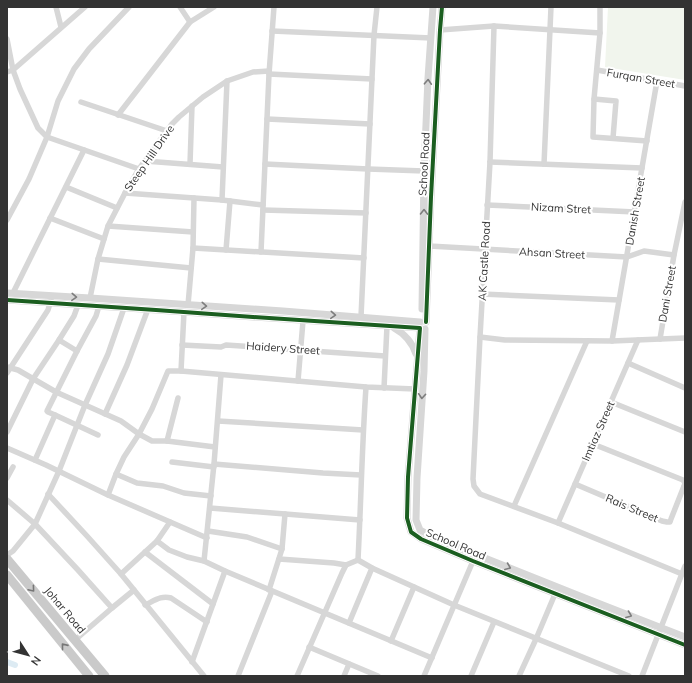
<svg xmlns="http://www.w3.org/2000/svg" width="692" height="683" viewBox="0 0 692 683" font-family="Mulish,sans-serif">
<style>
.green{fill:#f1f5ed}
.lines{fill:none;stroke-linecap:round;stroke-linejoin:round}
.canal{stroke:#ddebf3;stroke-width:6}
.minor{stroke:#d7d7d7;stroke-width:5.5}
.tertiary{stroke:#d7d7d7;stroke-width:7}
.primary{stroke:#cacaca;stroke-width:9}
.cycleway-casing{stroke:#fff;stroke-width:6}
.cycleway{stroke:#1b5e20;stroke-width:4}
.oneway{stroke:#7d7d7d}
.oneway2{stroke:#777}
.labels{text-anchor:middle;stroke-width:4;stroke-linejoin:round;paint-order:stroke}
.street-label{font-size:11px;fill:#333;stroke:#fff}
</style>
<rect width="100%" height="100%" fill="#fff"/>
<!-- green -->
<polygon class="green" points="608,7 685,7 685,80 605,67"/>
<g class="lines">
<!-- canal -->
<polyline class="canal" points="7,662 15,665"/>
<!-- minor -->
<g class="minor">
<polyline points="56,7 61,27"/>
<polyline points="180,7 190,22"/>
<polyline points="600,7 600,33 594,99 593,137 647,141"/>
<polyline points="494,26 490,162 480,337 473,479 474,486 480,494 558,523 682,574"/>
<polyline points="440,30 494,26 600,33"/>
<polyline points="272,31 431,38"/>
<polyline points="7,39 13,70 20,89 38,128 47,137 139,169"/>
<polyline points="597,70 685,86"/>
<polyline points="7,72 13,70 85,7"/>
<polyline points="269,74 372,79"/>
<polyline points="594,99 616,101 613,138"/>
<polyline points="81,102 167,131"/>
<polyline points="118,115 190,22 214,7"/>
<polyline points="267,119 370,124"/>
<polyline points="145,161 223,167"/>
<polyline points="490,162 642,168"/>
<polyline points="190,164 192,106"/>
<polyline points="265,164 368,169 424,171"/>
<polyline points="544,164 551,7"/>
<polyline points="66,187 117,208"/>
<polyline points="125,193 222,200 263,205"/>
<polyline points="222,200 227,81"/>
<polyline points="487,205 635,212"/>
<polyline points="263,210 366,213"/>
<polyline points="50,218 104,239"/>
<polyline points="7,220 29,179 47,137 58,101 74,69 89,49 129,7"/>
<polyline points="108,226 193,232"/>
<polyline points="429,246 627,257 644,251 674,255"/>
<polyline points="193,248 364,258"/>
<polyline points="226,250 230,201"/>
<polyline points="261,252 269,74 274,7"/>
<polyline points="98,259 191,268"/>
<polyline points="13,293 84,150"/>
<polyline points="482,294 619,300"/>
<polyline points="90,298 98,259 108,226 125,193 139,169 172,124 179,117 203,97 227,81 253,72 269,71"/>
<polyline points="188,305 193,248 194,198"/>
<polyline points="361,317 374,35 377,7"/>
<polyline points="480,337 505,340 612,341 685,338"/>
<polyline points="660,339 674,255 685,202"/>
<polyline points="59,340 77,351"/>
<polyline points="612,341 657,81"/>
<polyline points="182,345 221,347 226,345 385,356"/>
<polyline points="628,363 685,388"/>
<polyline points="7,367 18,370 56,392 121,421 139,434 152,441 167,441 215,447"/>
<polyline points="181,371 184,312"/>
<polyline points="7,373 48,310 51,300"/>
<polyline points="298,381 303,321"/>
<polyline points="384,388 387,326"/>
<polyline points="611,402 685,432"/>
<polyline points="105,414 127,365 148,309"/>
<polyline points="218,421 363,430"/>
<polyline points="7,432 33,379 59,340 74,316 78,305"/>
<polyline points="98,435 55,415 48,412 47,411 77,351 96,316 99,306"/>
<polyline points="167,441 178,398"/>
<polyline points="7,448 46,465 108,495 207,538"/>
<polyline points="35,460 55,415"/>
<polyline points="172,462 214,467"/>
<polyline points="214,464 323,473 361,475"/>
<polyline points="116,474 137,483 163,486 184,493 211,496"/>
<polyline points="7,478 13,467"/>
<polyline points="575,484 662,521 667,522 670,522 671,519 684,486 685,483 683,480 593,444"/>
<polyline points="48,494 87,536 121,574 204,676"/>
<polyline points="108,495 116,474 124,457 139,434 152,409 168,371 181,371 366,387 415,389"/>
<polyline points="7,500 35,524 78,570 112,608"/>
<polyline points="514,506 587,341"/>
<polyline points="210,508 360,520"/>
<polyline points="558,523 638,340"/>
<polyline points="208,531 247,537 282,549"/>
<polyline points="157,541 169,550 187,557 204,561 225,571 432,658"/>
<polyline points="145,552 213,604"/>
<polyline points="7,555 13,551 35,524 59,471 85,405 108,354 124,308"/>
<polyline points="279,559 334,563 346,565"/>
<path d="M358,560C361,502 362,445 366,387"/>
<polyline points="204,561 214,464 221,375"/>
<polyline points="121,574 157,541 170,522"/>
<polyline points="269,590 282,549 285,514"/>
<path d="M145,605C154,601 161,595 171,598L207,622"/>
<polyline points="349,623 372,568"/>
<polyline points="75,640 112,608 134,590"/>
<polyline points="391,641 414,587"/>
<polyline points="309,647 378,676"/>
<polyline points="192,662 225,571"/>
<polyline points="238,676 272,591"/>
<polyline points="297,676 342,573 346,565 358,560 372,568 454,605 629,676"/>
<polyline points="344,676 349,664"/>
<polyline points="424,676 473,561"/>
<polyline points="471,676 494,622"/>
<polyline points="519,676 536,639 555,594"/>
<polyline points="642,676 685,566"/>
</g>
<!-- tertiary -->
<g class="tertiary">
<polyline points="7,293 90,298 283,311 420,322"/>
<polyline points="7,300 156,310 253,317 420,328 408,477 407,518 411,532 421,539 473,561 685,645"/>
<polyline points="422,309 424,171 428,78 433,7"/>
<polyline points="426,322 431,197 440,30 442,7"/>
<path d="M394,328C405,334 412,342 416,354"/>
<polyline points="425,329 424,371 417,478 416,520 420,530 437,539 590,600 685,637"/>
</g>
<!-- primary -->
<g class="primary">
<polyline points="7,559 105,676"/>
<polyline points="7,575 89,676"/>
</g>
<defs>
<g id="cycleway">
<polyline points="7,300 156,310 253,317 420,328 408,477 407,518 411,532 421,539 473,561 685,645"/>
<polyline points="426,322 431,197 440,30 442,7"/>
</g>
</defs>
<!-- cycleway casing -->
<use href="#cycleway" class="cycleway-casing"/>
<!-- cycleway -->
<use href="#cycleway" class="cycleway"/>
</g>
<!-- one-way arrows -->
<defs><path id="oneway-chevron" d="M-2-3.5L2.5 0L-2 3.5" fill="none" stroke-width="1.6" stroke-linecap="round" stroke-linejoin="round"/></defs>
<g class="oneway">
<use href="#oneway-chevron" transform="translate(428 82) rotate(-87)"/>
<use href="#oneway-chevron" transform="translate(424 212) rotate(-89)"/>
<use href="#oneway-chevron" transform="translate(74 297) rotate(3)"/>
<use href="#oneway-chevron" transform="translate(204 306) rotate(4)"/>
<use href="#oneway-chevron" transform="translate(333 315) rotate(4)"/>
<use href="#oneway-chevron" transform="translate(422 396) rotate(94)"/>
<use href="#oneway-chevron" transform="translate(508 567) rotate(22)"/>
<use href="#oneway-chevron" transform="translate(629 615) rotate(21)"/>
</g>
<g class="oneway2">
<use href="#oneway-chevron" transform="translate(32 589) rotate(50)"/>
<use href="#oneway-chevron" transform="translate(64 646) rotate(-129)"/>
</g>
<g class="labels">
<!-- street labels -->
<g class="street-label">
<text transform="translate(641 78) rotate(10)" y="4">Furqan Street</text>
<text transform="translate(149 158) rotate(-55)" y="4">Steep Hill Drive</text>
<text transform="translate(424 164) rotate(-87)" y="4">School Road</text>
<text transform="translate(561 208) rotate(3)" y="4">Nizam Stret</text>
<text transform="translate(635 211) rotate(-80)" y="4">Danish Street</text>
<text transform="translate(552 253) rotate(3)" y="4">Ahsan Street</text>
<text transform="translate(484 261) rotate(-87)" y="4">AK Castle Road</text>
<text transform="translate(667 294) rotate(-80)" y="4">Dani Street</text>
<text transform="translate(283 348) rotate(4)" y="4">Haidery Street</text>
<text transform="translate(598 431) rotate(-66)" y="4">Imtiaz Street</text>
<text transform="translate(632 508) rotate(23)" y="4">Rais Street</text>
<text transform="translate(456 544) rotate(23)" y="4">School Road</text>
<text transform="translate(65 610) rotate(50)" y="4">Johar Road</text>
</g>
</g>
<!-- border -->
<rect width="692" height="683" fill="none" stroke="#333333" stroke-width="16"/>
<!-- north arrow -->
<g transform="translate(28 655) rotate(126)" stroke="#ffffff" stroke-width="3" paint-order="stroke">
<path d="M0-3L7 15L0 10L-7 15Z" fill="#333333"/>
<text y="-6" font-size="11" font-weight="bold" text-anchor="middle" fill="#333333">N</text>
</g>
</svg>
